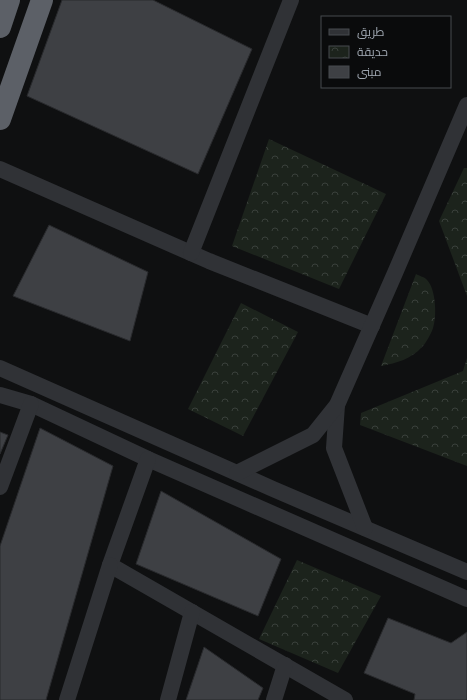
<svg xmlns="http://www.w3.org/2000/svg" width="467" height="700" viewBox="0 0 467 700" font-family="Signika,Cairo,sans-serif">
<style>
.park{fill:url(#park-crowns)}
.building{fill:#3e4044;stroke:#292a2d}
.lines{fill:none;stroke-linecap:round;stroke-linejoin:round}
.minor{stroke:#303236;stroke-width:16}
.highway{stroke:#5c6067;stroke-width:22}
</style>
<defs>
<pattern id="park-crowns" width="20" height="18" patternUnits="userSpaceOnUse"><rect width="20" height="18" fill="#1c231c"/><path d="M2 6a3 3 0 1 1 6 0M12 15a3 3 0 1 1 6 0" fill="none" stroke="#3a403b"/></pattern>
</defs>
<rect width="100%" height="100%" fill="#0f1011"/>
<!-- park -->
<g class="park">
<polygon points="269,139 386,194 339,289 232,246"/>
<polygon points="464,168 467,168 467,296 439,221"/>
<path d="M416,274C419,276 425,277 427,280C436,289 437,317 433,328C431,334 426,343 422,347C411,359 397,363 381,366Z"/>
<polygon points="241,303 298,332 243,436 188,409"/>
<polygon points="467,358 467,466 360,425 361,413 463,371"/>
<polygon points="297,560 381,596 338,673 259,639"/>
</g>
<!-- building -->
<g class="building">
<polygon points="62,0 153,0 252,49 198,174 27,96"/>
<polygon points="49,225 148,272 130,341 13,296"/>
<polygon points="40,428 113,466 46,700 0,700 0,546"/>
<polygon points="0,432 8,435 0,454"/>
<polygon points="161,491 281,559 258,616 136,564"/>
<polygon points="388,618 451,643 467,632 467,700 414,700 415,694 364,673"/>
<polygon points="204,647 263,688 258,700 186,700"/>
</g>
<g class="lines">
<!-- minor -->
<g class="minor">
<polyline points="0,169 209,261 372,326"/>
<polyline points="191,253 291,0"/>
<polyline points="0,368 273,489 467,572"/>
<polyline points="0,395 31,404 148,459 467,599"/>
<polyline points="337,405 334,448 365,528"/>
<polyline points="148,459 110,565 345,700"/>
<polyline points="237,473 313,435 337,405 395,273 467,105"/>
<polyline points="0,487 31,404"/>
<polyline points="67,700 110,565"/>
<polyline points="168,700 192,612"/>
<polyline points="274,700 285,665"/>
</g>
<!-- highway -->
<g class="highway">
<polyline points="0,27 9,0"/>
<polyline points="0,119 42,0"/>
</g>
</g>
<!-- legend -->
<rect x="321" y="16" width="130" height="72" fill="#0a0b0c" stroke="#464a4e"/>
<rect x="329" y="29" width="20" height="6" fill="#303236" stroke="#464a4e"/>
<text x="357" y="36" font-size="12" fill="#a0a8b2">طريق</text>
<rect x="329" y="46" width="20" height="12" fill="url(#park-crowns)" stroke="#464a4e"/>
<text x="357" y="56" font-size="12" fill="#a0a8b2">حديقة</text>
<rect x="329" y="66" width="20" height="12" fill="#3e4044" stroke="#464a4e"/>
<text x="357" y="76" font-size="12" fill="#a0a8b2">مبنى</text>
</svg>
